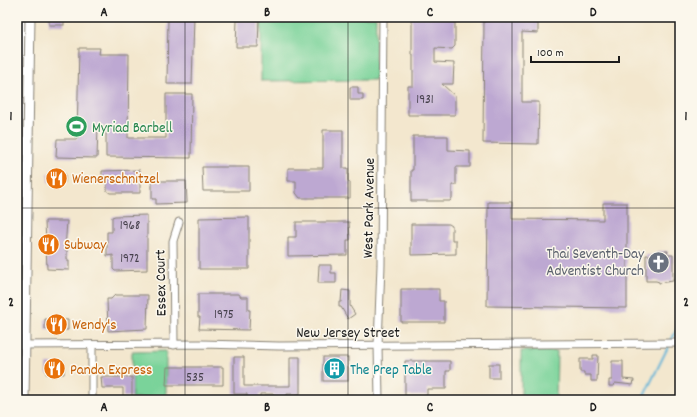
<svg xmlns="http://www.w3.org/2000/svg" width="697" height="417" viewBox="0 0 697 417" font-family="Dekko,sans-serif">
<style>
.green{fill:#7ad39a;stroke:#4b785b}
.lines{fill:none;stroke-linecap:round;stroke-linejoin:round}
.stream{stroke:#5ab4d8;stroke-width:2}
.building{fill:#bda8d2}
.minor-casing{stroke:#888275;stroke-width:9}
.major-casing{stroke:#888275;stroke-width:11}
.minor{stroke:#fff;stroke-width:7}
.major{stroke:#fff;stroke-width:9}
.grid{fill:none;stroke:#1c1c1c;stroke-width:1;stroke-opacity:0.55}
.labels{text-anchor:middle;stroke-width:3;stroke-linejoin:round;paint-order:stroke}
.number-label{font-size:13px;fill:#443f4a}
.leisure-label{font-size:15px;fill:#27864d;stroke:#fbf7ec;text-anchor:start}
.food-label{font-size:15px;fill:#c56008;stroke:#fbf7ec;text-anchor:start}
.street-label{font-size:15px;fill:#1c1c1c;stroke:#fbf7ec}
.worship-label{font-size:15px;fill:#5b616d;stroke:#fbf7ec;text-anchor:end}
.culture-label{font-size:15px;fill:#0d838f;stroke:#fbf7ec;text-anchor:start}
.neatline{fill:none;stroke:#1c1c1c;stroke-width:1.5}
.grid-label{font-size:13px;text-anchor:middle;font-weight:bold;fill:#1c1c1c}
</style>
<rect width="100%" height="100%" fill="#fbf7ec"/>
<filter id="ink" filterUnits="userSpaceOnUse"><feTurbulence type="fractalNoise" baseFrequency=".025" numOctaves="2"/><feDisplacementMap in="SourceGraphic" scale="8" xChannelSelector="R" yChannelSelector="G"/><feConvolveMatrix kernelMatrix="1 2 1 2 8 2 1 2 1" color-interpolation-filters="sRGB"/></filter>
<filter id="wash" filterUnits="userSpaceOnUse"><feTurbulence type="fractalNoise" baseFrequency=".012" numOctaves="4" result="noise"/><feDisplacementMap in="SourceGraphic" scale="16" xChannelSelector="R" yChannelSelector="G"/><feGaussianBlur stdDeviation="0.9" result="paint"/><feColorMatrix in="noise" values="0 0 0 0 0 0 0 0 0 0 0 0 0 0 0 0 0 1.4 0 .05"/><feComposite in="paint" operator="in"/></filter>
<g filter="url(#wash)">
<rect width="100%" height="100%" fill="#f3e7ce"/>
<!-- green -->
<g class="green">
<polygon points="261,17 376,17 375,80 261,81"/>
<polygon points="166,351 166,398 132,398 132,352"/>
<polygon points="521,351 557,351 556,400 521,400"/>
</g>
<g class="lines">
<!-- stream -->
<g class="stream">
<polyline points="671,341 680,322"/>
<polyline points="642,400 669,345"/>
</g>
</g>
<g id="blocks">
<!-- building -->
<g class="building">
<rect x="49" y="17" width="15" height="8"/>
<polygon points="168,17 194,17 192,84 167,84"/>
<polygon points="412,17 455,17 455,46 452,49 435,48 435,62 454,63 453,84 442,84 455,96 455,115 408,115 408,86 413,86 413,55 412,55"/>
<polygon points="484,17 538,18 538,33 522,32 522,102 539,102 538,144 483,143"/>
<polygon points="237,20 259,20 258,47 236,47"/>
<polygon points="79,48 100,48 99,54 129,54 128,138 166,138 166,94 192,94 191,158 106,157 106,127 98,127 97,158 56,157 57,139 77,139"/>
<polygon points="350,87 358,87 358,94 363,94 363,100 350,100"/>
<polygon points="323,130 343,130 343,168 348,168 348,182 350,182 350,198 300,198 296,193 296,181 288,181 288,168 323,168"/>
<polygon points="413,136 448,136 448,150 470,151 470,167 456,167 456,185 452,185 452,198 450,201 411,201 411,170 413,170"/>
<polygon points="202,167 249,167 249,191 203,191"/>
<polygon points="140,170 140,193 110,193 107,191 107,178 102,178 102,171"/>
<rect x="48" y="174" width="17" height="8"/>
<polygon points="152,181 186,181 187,203 156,204 156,199 152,199"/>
<polygon points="488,202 512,202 512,219 603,220 603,203 627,203 627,308 487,306"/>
<polygon points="147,215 147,270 115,271 113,269 113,255 107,256 107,232 112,232 112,217 115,216"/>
<polygon points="249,217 249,269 199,269 199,218"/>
<polygon points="45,221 67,221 65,250 67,250 67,260 69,260 69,270 47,269"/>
<polygon points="296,222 349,222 350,240 347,240 347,255 288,256 288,237 296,237"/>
<polygon points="411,224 449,224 452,226 452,240 456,240 456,254 411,255"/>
<polygon points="657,251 668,251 667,255 673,255 673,281 659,283 659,282 656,281 646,281 646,255 657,255"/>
<polygon points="319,265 331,265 331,273 336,273 336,283 318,283"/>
<polygon points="401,289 439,289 439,301 444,301 444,322 401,322"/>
<polygon points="342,290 350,291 350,306 355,314 348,319 341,307 339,307 339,302 341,302"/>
<polygon points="198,294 239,294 241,297 248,297 248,310 250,310 249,330 199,329 200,317 198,317"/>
<polygon points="115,295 148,295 147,329 108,331 107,299 111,299"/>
<polygon points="45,319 68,320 68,330 50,330 50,329 45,329"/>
<polygon points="593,355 598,355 597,381 591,381 591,375 584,375 584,372 580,372 580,359 593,359"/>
<polygon points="234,357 244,357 244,386 290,386 290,357 300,357 300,394 287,394 287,400 274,400 274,394 260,394 260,400 247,400 247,394 234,394"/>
<rect x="323" y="357" width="25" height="24"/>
<polygon points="405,361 450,361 450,371 446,371 446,389 427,389 427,396 405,396"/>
<polygon points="612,361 623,361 623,379 634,380 633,385 615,383 614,386 609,386 609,380 612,380"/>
<polygon points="46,364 65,364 64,374 46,374"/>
<rect x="489" y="364" width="10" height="14"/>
<polygon points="167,367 223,367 223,385 166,385"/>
<polygon points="101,377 132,377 132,397 123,397 123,388 102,388"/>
</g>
</g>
</g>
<g filter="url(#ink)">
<use href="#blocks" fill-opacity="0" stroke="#888275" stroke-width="1"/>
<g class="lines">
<defs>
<g id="minor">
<polyline points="17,345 202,344 279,346 680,343"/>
<polyline points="174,345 173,241 179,222"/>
<polyline points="92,400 92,345"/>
<polyline points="379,400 378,345 381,265 383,17"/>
</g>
<g id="major">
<polyline points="17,192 20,17"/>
<polyline points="24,400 30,17"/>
</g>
</defs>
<!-- minor casing -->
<use href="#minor" class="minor-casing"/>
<!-- major casing -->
<use href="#major" class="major-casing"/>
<!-- minor -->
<use href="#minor" class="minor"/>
<!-- major -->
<use href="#major" class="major"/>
</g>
</g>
<!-- grid -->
<path class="grid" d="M185,17V400M348,17V400M512,17V400M17,208H680"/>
<!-- icons -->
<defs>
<symbol id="stadium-disc" viewBox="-11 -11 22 22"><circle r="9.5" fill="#2e9e5b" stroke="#fbf7ec"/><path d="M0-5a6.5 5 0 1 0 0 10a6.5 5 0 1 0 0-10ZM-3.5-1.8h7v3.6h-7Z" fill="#fff"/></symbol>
<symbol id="restaurant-disc" viewBox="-11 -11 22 22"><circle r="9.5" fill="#e8710a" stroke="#fbf7ec"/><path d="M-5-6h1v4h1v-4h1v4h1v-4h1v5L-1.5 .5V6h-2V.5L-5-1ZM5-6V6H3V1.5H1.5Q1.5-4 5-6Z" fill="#fff"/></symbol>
<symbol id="church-disc" viewBox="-11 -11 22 22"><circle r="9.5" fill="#6b7280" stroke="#fbf7ec"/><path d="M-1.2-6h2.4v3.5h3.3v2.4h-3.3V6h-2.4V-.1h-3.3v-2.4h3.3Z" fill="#fff"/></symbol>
<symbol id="building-disc" viewBox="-11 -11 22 22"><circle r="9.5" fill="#0f9aa8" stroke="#fbf7ec"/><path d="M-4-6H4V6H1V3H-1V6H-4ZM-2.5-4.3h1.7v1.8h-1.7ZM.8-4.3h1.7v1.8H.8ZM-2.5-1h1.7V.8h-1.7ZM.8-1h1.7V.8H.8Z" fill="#fff"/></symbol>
</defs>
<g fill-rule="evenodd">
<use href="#stadium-disc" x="64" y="114" width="25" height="25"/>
<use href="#restaurant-disc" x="44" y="166" width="25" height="25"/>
<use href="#restaurant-disc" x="36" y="232" width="25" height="25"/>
<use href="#church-disc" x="646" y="250" width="25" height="25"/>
<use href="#restaurant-disc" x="44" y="312" width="25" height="25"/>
<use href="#restaurant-disc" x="42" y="356" width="25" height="25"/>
<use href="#building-disc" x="322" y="356" width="25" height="25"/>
</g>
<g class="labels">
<!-- number labels -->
<g class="number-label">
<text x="425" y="103">1931</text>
<text x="130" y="229">1968</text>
<text x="130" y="262">1972</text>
<text x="224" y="318">1975</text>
<text x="195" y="381">535</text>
</g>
<!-- leisure labels -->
<g class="leisure-label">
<text x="92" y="132">Myriad Barbell</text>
</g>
<!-- food labels -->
<g class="food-label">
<text x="72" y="183">Wienerschnitzel</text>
<text x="64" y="249">Subway</text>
<text x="72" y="329">Wendy's</text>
<text x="70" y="374">Panda Express</text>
</g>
<!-- street labels -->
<g class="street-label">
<text transform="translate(368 208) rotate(-89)" y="5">West Park Avenue</text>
<text transform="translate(160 283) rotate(-91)" y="5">Essex Court</text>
<text x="348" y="337">New Jersey Street</text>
</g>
<!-- worship labels -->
<g class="worship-label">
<text x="644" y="258">Thai Seventh-Day<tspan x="644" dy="17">Adventist Church</tspan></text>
</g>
<!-- culture labels -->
<g class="culture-label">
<text x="350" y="374">The Prep Table</text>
</g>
</g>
<!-- margin -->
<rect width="697" height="417" fill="none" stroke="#fbf7ec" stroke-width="44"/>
<!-- scale -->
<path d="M531 56v6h88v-6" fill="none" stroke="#1c1c1c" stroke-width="2"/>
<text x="537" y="56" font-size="12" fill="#1c1c1c" stroke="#fbf7ec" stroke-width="3" paint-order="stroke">100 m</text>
<rect x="22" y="22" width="653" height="373" class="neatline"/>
<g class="grid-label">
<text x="104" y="16">A</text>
<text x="267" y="16">B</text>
<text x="430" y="16">C</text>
<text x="593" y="16">D</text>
<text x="11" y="120">1</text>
<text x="686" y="120">1</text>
<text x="11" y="306">2</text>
<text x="686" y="306">2</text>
<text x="104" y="411">A</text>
<text x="267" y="411">B</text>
<text x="430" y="411">C</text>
<text x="593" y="411">D</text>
</g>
</svg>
